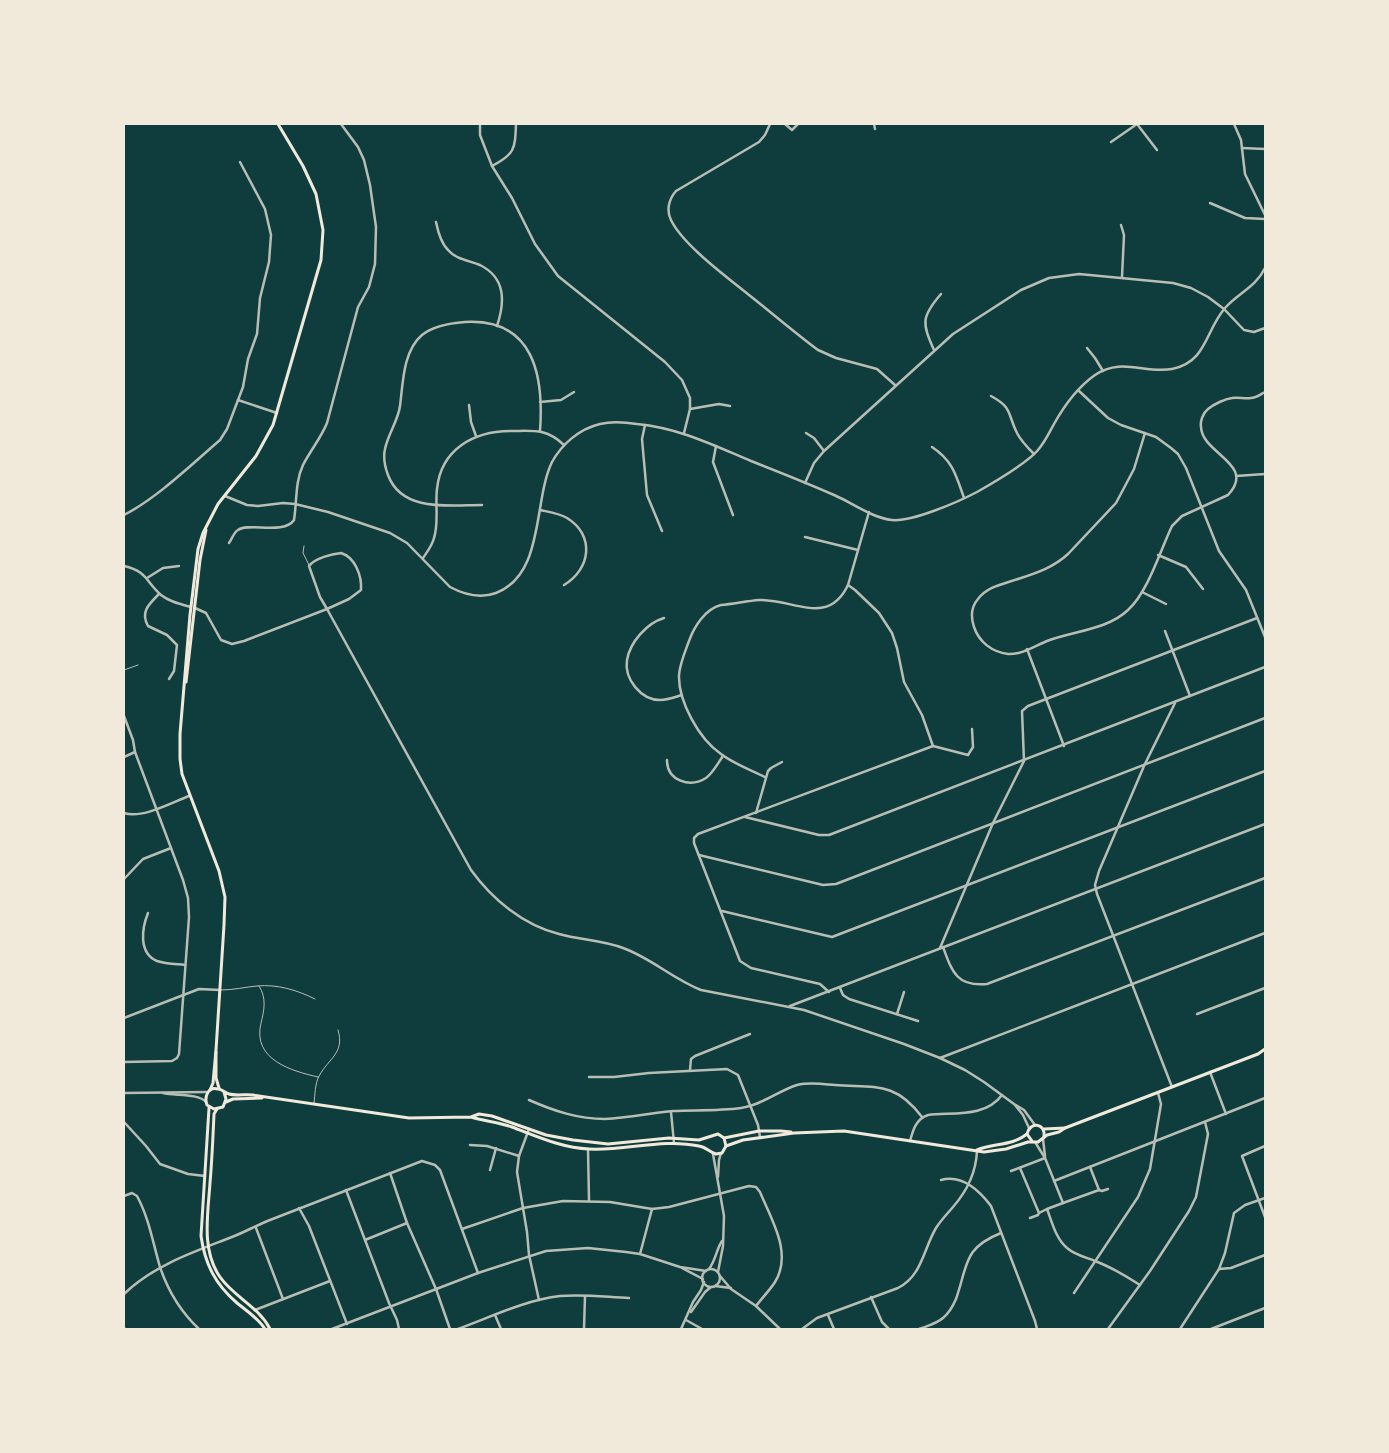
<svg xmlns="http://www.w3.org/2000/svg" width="1389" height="1453" viewBox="0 0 1389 1453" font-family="Inter,sans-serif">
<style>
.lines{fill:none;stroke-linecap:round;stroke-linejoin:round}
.service{stroke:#b8beb3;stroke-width:1}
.minor{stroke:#b8beb3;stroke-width:2.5}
.tertiary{stroke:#b8beb3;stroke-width:2.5}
.secondary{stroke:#f1e9da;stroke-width:3}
</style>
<rect width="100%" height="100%" fill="#0f3d3e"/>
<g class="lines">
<!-- service -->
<g class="service">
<polyline points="304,546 303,553 309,565"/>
<polyline points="124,670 138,665"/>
<path d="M259,986C267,998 264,1011 261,1023C252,1060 292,1071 318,1077"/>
<path d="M221,990C234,990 245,987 257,986C277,984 297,990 315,999"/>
<path d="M314,1103C315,1095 315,1084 319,1076C329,1058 345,1053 338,1030"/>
</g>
<!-- minor -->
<g class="minor">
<polyline points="480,124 480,135 492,166 512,198 535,244 558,276 665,362 682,380 690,398 690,409 684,433"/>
<path d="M770,124L765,135L759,142L676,191C669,199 666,210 671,220C683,245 727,277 749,295C772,313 795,333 818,350L836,358L877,369L895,385"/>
<polyline points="785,124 792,130 798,124"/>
<polyline points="874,124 875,129"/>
<polyline points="1137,124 1157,150"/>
<polyline points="1111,142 1137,124"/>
<polyline points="1242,148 1265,149"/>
<path d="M492,166C515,154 515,149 516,124"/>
<polyline points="1210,203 1245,218 1265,219"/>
<path d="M436,222C438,232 441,243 448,250C457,260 468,260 480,265C506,278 505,302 497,326"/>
<polyline points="1121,225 1124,235 1122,277"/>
<polyline points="1087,348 1095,358 1103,371"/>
<path d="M934,350C922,323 921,317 941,294"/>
<path d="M991,396C1013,408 1007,413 1017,433C1021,441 1028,448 1034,454"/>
<polyline points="238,400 277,413"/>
<polyline points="540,402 561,400 574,392"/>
<polyline points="469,405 471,422 476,436"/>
<polyline points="690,409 719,404 730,406"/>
<polyline points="645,425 642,439 647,495 662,531"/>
<polyline points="806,433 814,438 824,451"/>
<path d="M1145,433L1134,469L1116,503L1068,554C1054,567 1037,573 1018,579C1004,584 988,586 978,599C971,607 971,618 974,627C979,642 992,652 1008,654C1021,655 1035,646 1047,641C1073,631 1107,630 1128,610C1148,592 1160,551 1172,526L1182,516L1228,495C1257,464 1202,454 1201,427C1200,421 1203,413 1208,409C1214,404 1225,399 1232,398C1238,397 1245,399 1251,398C1256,398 1261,394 1265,392"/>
<polyline points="716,446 713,462 733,515"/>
<path d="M932,447C953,461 956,475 964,498"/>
<polyline points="1236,476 1265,474"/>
<polyline points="805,483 814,463 824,451 953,334 1021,290 1049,278 1079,274 1173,283 1191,288 1208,297 1224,309 1244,330 1254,332 1265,328"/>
<path d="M482,505C451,505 402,513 388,475C385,467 383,458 385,449C388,434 398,421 400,406C403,383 403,351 422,335C433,326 451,323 465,322C534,318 544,376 540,431"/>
<path d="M540,510C549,512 558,513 567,518C595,535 591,569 564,585"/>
<path d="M124,515C157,498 191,465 220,440L227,429L243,387L248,359L257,334L260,298L269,262L271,235L265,209L240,162"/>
<polyline points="805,537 858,550"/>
<path d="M229,543C232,539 234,532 238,530C248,522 284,535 294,520C297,502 295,482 303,465C310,451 321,438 327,423L358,307L369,287L375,264L376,227L370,185L364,160L358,147L341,124"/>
<path d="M341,553C355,557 362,576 361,590L349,599L327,609L320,597L309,566C315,558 332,554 341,553Z"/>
<polyline points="1158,555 1186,567 1203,589"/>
<path d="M423,558C427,552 432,546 434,538C439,523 435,505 437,489C441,449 474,431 511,431C533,431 546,428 564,445"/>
<path d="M124,566C147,571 146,582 161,595C170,602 180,604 191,607"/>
<polyline points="147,578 163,568 179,566"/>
<polyline points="848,585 855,590 879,613 892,633 897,648 904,682 922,715 933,746"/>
<polyline points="1142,592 1166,604"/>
<path d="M159,594C149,604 140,612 148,626L167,635L177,645L174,671L169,679"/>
<path d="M664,618C647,623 630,642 627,660C624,679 641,700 660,700C668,700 675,697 682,695"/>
<polyline points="1165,631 1190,696"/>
<polyline points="1027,649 1064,746"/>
<polyline points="124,716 133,740 135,752 183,880 188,898 189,917 179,1054 177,1058 172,1061 124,1062"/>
<polyline points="124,757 135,752"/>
<path d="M667,760C667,781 690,788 706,778C713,773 718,763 723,756"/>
<path d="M765,777C751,770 734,764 721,754C699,739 678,701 679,675C680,663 685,652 689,641C694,627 705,609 721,605C733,604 747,601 759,600C794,599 828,627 848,585L869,512"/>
<path d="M124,813C142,819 171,803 189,796"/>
<polyline points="756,813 768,771 771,768 782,762"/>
<polyline points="745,817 819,835 829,835 1265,667"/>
<polyline points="699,855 823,885 836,884 1265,718"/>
<polyline points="124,879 143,859 171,848"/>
<polyline points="722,911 832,937 1265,771"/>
<path d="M148,913C142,928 138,953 157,961C166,964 176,964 185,965"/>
<path d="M943,947C952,972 957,987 987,984L1265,878"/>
<polyline points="940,948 993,823 1024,761 1022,711 1028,706 1257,618"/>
<polyline points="840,988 843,995 849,999 918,1021"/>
<polyline points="829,992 820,984 751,968 740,961 694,843 694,838 698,834 933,746 968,755 973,747 972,729"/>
<polyline points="790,1006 1265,824"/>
<polyline points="897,1014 904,992"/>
<polyline points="1197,1014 1265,988"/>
<polyline points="124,1018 199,989 220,990"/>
<polyline points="690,1070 691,1059 695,1056 750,1034"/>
<polyline points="1210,1072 1226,1114"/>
<polyline points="589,1077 614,1077 649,1073 727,1069 738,1075 758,1125 760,1137"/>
<polyline points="1172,1087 1097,894 1095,885 1099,871 1144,766 1175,703"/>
<path d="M529,1100C554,1111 578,1119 605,1119C628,1118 651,1113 673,1111C696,1110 719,1111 741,1108C762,1105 778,1091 797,1085C810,1082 822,1084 835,1085C875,1088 895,1081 922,1117"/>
<polyline points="671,1112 674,1143"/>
<polyline points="124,1122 146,1146 160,1164 188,1174 205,1176"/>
<polyline points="529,1129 519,1156 517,1172 527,1232 529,1255 539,1300"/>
<polyline points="1043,1139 1045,1156"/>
<path d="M910,1141C913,1130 916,1119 928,1115C953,1112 985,1118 1002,1095"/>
<path d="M1035,1142L1045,1158L1063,1203L1047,1209C1052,1222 1056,1239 1067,1248C1075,1255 1085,1257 1095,1261C1111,1267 1126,1276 1140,1285"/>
<polyline points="470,1145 487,1146 519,1156"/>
<polyline points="1265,1146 1242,1156 1265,1217"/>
<polyline points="588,1149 589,1200"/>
<polyline points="1090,1167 1099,1190"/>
<polyline points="1020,1168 1039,1213 1047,1209"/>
<polyline points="490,1170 496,1148"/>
<polyline points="1011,1171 1045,1158"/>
<polyline points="390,1173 407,1223 436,1289 450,1329"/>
<path d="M941,1180C962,1174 979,1190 991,1206L1035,1321L1037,1329"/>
<polyline points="1054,1181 1265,1098"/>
<polyline points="346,1190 389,1303 397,1320 399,1329"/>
<path d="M124,1196L132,1193L137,1196C149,1218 153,1243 160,1267C168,1291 181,1312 199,1329"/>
<polyline points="1063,1203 1099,1190 1102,1191 1108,1189"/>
<polyline points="299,1208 309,1226 347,1324"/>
<polyline points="1030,1218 1038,1215 1039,1213"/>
<polyline points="256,1228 283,1299"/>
<path d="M462,1229L523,1208L563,1201L610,1202L652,1209L669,1207L749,1186L756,1187L760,1192C771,1219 793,1253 775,1282C770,1290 762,1298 756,1306"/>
<polyline points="365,1240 407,1223"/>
<polyline points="640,1254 652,1209"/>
<polyline points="682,1268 703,1279"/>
<polyline points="1219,1269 1231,1268 1265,1255"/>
<polyline points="1074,1293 1138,1197 1150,1169 1161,1104 1158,1093"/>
<path d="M124,1294C154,1265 194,1252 232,1237C245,1232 257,1225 270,1220L422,1161L435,1165L440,1170L478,1273"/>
<polyline points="871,1297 882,1322 889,1329"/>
<polyline points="255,1310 330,1281"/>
<polyline points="495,1315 501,1329"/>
<polyline points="828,1315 834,1329"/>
<polyline points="686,1320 702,1329"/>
<polyline points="124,1328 125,1329"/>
<polyline points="332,1329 478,1273 546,1251 588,1248 626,1252 640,1254 680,1267 706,1271"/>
<path d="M458,1329C491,1317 525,1300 560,1296C583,1294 606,1297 629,1298"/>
<polyline points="584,1329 585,1296"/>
<path d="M802,1329L817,1318L898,1288C922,1276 923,1250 936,1228C941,1220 947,1214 953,1207C967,1191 976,1173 977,1151"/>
<path d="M919,1329C927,1326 936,1324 943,1318C949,1313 953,1306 956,1299C968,1265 963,1248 1001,1233"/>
<polyline points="1108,1329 1150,1271 1189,1211 1196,1197 1208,1134 1205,1122"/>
<polyline points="1180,1329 1219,1269 1225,1253 1234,1213 1245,1205 1265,1198"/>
<polyline points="1211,1329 1265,1308"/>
</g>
<!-- tertiary -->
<g class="tertiary">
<polyline points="1234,124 1241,140 1245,174 1265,215"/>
<polyline points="1079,391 1108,418 1121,425 1156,437 1171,448 1178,454 1186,468 1219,551 1246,590 1265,637"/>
<path d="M225,496L247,505L258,506L283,503L295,504L328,512L390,533L407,543L450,587C465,595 480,599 496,593C545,574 533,501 552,462C562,444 579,429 600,424C612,421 624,422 637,424C679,428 713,445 751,461C779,472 807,483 834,495C853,503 872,518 892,520C912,522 958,502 977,492C991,484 1028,462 1038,450C1045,442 1049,433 1054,424C1064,406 1078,387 1095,375C1121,357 1145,374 1172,369C1207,362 1205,331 1225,308C1238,293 1256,287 1265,268"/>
<path d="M195,608L206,613L221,640L232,644L244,641L327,609L471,870C492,899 523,925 559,934C580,940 602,940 623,948C651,958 673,979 701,990L804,1010L904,1044L940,1058L965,1070L984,1082L1014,1104L1024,1110L1035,1125"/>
<polyline points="940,1058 1265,933"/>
<polyline points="124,1093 207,1092"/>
<path d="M163,1093C175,1096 198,1093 206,1102"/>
<polyline points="1015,1105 1023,1115 1029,1128"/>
<polyline points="713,1154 724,1216 723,1246 718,1272"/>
<polyline points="718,1177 719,1160 721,1153"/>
<path d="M709,1269C716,1260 716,1250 722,1241"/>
<circle cx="711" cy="1278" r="9"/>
<polyline points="720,1276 731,1289 756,1306 780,1329"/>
<polyline points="715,1286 731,1288"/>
<polyline points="691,1312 705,1292 711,1287"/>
<polyline points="681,1329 693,1302 701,1290 704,1282"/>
</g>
<!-- secondary -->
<g class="secondary">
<polyline points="186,682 200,560 206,530"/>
<polyline points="216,1052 216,1078 219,1088"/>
<polyline points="210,1090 213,1083 216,1050 224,925 225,897 219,871 182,774 180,759 180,734 190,615 198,549 203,533 218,504 256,456 273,425 321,260 323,230 316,194 303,166 278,124"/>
<path d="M224,1092L226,1099L223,1107L214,1109L207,1105C204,1097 208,1086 218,1089C222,1089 225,1093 229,1094C236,1096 246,1094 253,1095L409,1118L471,1117L479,1114L492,1116L546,1135L573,1140L608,1144L669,1138L699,1140L718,1134L724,1138L726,1146L722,1153L716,1154C709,1152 706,1147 699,1146C662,1138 626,1151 589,1149C562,1148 536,1136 512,1127C498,1122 484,1121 471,1117"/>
<polyline points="226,1102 233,1099 262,1098"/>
<path d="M209,1108L201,1236C205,1264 215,1284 237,1303C247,1311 258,1318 265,1329"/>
<path d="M217,1109L214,1114C213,1137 212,1160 210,1183C208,1214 201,1250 220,1277C234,1297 259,1307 270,1329"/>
<polyline points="1044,1129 1065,1128"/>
<polyline points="724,1138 759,1131 781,1131 791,1132"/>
<path d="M1032,1141L1027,1134C1030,1121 1046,1123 1044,1137"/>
<polyline points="726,1146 743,1140 794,1133 844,1131 984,1152 1006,1149 1028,1142 1038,1142 1047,1135 1059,1132 1065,1128 1258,1054 1265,1049"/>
<path d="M977,1150C994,1143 1012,1146 1027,1134"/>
</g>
</g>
<!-- border -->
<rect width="1389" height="1453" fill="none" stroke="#f1e9da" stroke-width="250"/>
</svg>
